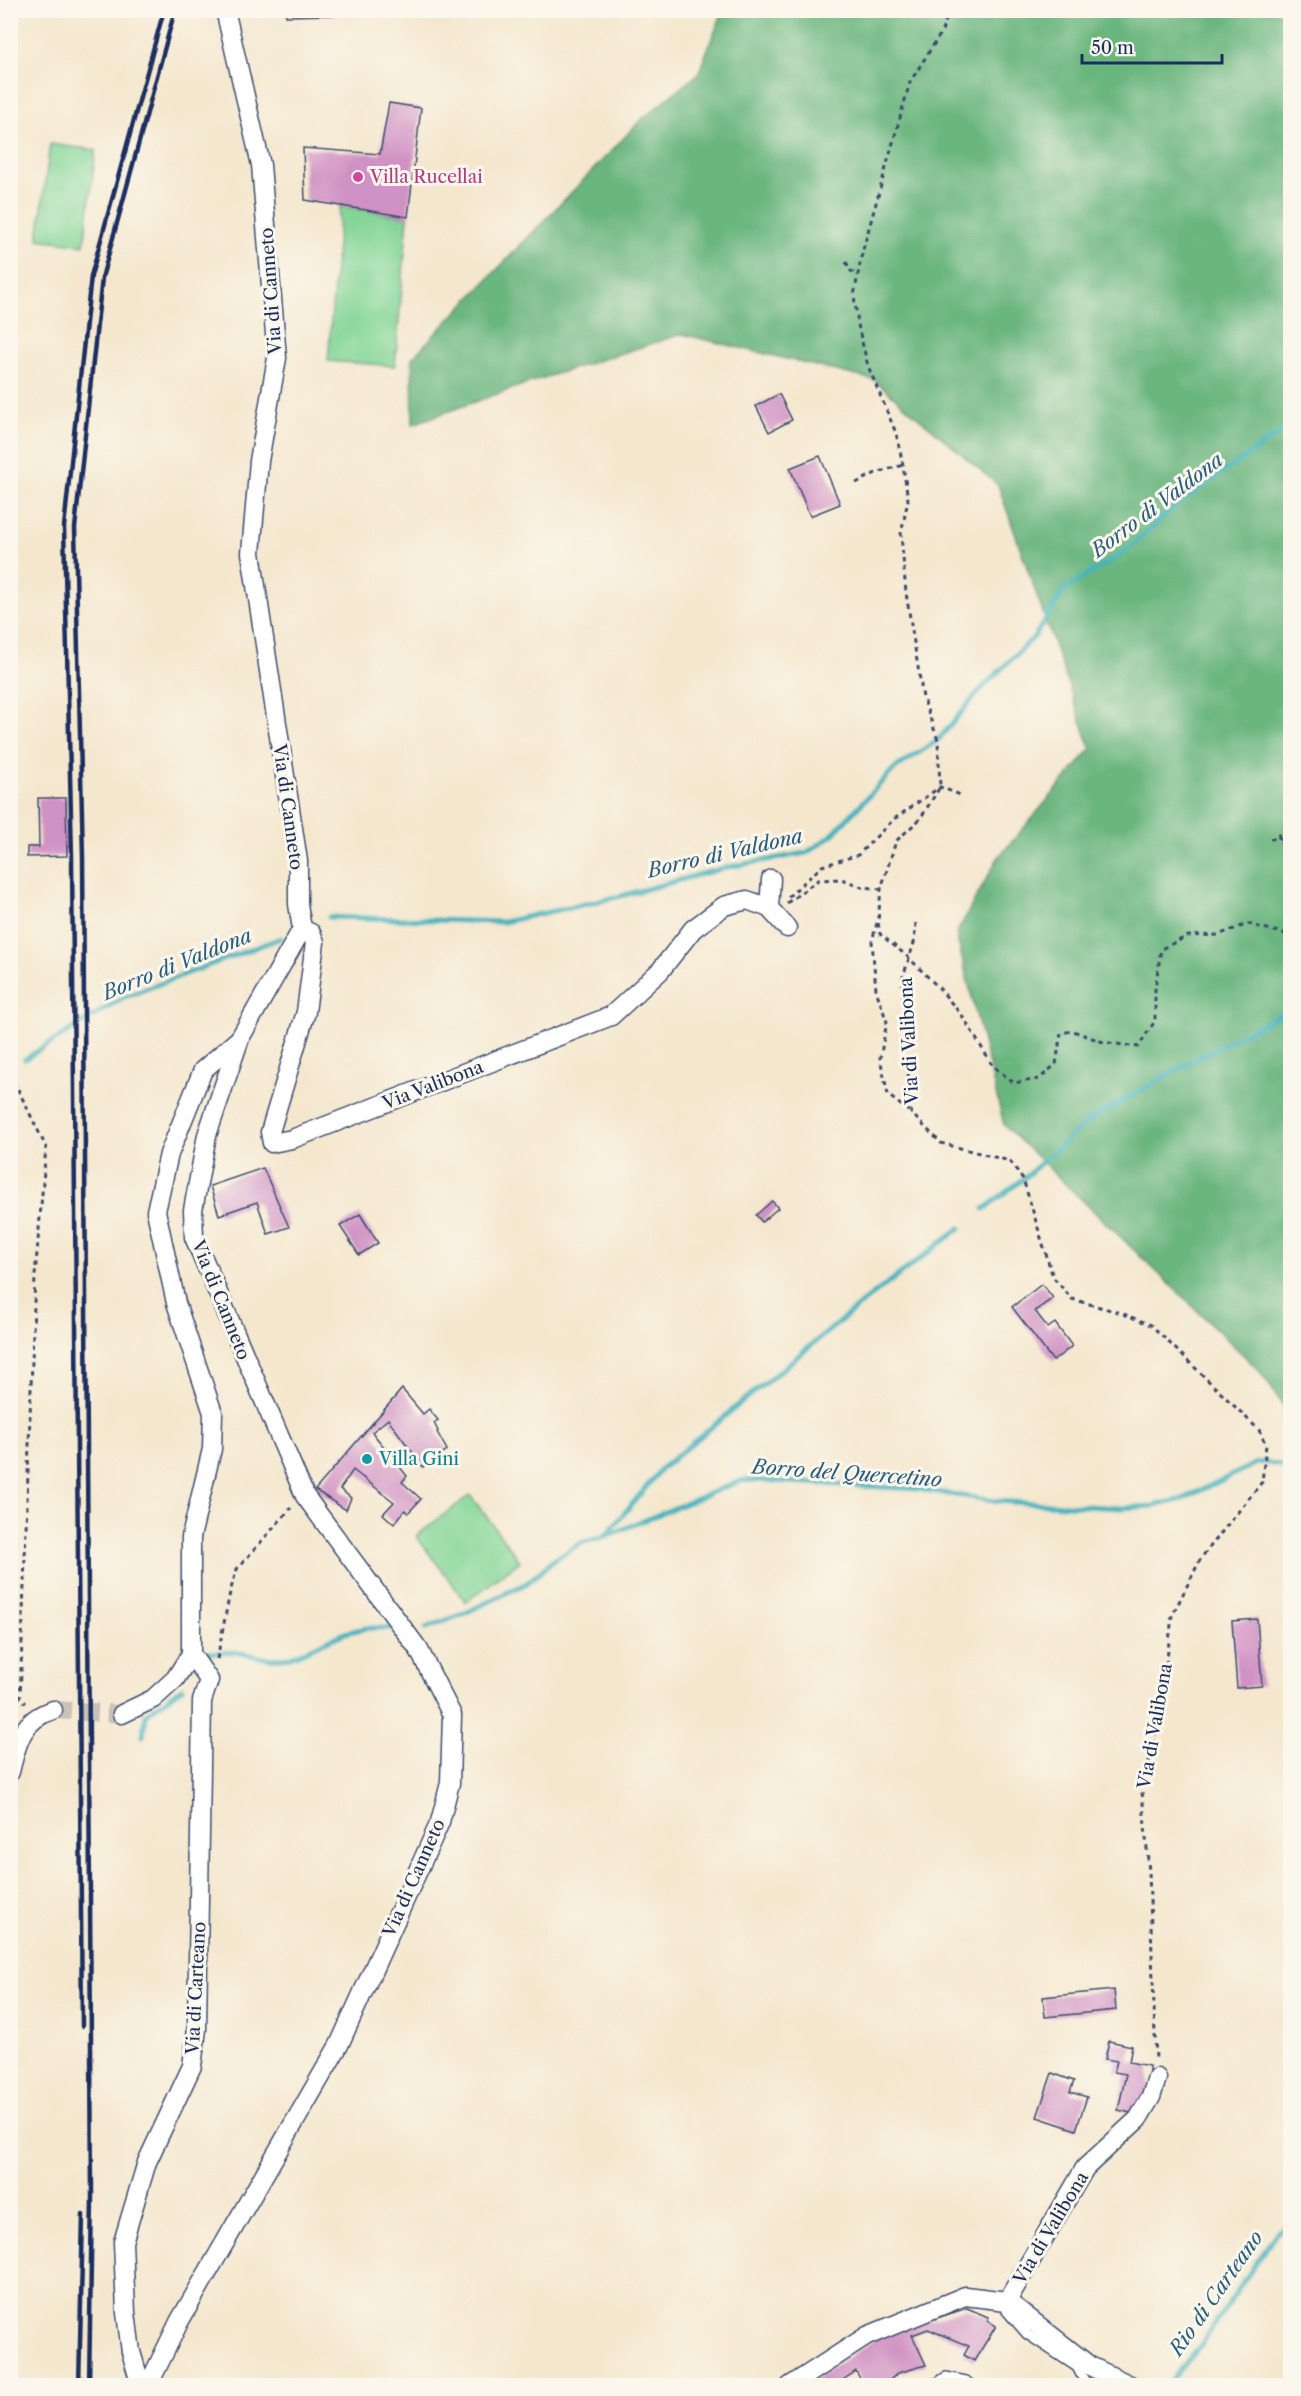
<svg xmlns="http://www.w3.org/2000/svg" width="1301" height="2396" viewBox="0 0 1301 2396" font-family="'Libre Caslon Text',serif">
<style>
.green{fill:#83d596;stroke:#4f827a;stroke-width:1.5}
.forest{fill:#6ab67f;stroke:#42726e;stroke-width:1.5}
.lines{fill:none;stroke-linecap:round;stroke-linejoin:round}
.stream{stroke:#42b2bd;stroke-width:5}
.building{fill:#d092c4}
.street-tunnel{stroke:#c9c2b8;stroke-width:18;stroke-dasharray:18 9;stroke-linecap:butt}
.lane-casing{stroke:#3c4b6f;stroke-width:12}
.street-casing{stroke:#3c4b6f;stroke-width:21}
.path{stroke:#3c4b6f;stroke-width:3;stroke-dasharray:4.5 4.5;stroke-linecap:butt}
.lane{stroke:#fff;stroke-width:9}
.street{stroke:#fff;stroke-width:18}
.rail{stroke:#1b2f5e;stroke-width:4.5}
.hotel-dot{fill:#d1479c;stroke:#fbf7ec;stroke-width:2}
.culture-dot{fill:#0f9aa8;stroke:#fbf7ec;stroke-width:2}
.labels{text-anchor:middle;stroke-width:6;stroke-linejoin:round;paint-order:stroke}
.hotel-label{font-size:18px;fill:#b23c85;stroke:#fbf7ec;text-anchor:start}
.street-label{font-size:18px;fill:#1b2f5e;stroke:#fbf7ec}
.culture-label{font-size:18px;fill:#0d838f;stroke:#fbf7ec;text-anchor:start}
.water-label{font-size:20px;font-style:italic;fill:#295d7f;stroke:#fbf7ec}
</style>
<rect width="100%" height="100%" fill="#fbf7ec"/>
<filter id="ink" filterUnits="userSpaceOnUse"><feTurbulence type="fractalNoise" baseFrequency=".0167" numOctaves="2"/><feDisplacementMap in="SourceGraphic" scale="12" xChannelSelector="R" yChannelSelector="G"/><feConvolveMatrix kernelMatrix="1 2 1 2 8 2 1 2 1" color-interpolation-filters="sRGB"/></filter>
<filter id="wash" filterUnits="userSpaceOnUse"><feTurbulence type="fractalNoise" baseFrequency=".008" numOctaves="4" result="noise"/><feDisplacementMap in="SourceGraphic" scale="24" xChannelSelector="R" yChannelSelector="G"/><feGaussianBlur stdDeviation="1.35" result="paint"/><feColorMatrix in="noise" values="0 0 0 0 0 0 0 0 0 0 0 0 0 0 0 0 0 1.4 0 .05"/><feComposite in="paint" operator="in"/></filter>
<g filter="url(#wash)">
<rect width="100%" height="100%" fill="#f4e7ce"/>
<!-- green -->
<g class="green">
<polygon points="50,144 96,150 84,245 38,239"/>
<polygon points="340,206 408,217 395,366 328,361"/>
<polygon points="470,1495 520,1561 466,1602 416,1536"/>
</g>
<!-- forest -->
<polygon class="forest" points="723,11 1290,11 1290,1415 1259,1370 1004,1125 956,934 998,858 1091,749 998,485 874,380 682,334 534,381 413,424 412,358 643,118 698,74"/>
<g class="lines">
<!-- stream -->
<g class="stream">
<polyline points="329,917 503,922 617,897 728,867 806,853 830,837 894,769 938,740 981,689 1034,637 1065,589 1126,551 1180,502 1290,426"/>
<polyline points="25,1059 122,998 281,938"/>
<polyline points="984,1209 1023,1179 1088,1121 1180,1068 1290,1009"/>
<polyline points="607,1534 662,1468 866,1300 960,1228"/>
<polyline points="426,1628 463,1614 527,1583 555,1559 581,1543 606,1536 740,1481 755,1480 918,1489 995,1501 1122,1508 1153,1506 1183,1499 1257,1463 1264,1462 1290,1467"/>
<polyline points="207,1653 235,1652 270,1659 291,1657 345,1633 366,1628 397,1628"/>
<polyline points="143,1736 146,1714 182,1688"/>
<polyline points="1170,2382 1198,2349 1277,2232 1290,2225"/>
</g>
</g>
<g id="blocks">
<!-- building -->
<g class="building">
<polygon points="286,10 380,10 380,14 286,16"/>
<polygon points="389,103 421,108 408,217 305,200 303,148 380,154"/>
<polygon points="779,394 792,420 769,432 756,406"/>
<polygon points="820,456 840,504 810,516 790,468"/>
<polygon points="38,798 66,798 67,856 27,857 27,847 39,847"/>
<polygon points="263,1168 289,1227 268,1234 257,1202 219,1215 210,1186"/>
<polygon points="772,1201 778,1208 762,1222 756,1215"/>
<polygon points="360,1214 378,1243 359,1255 340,1226"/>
<polygon points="1042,1284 1053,1298 1035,1311 1048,1328 1055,1323 1072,1346 1053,1361 1012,1307"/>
<polygon points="402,1389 423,1414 429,1409 438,1420 434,1423 438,1431 437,1432 447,1450 423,1467 388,1419 372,1432 407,1476 402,1482 421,1499 408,1513 405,1510 394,1524 383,1514 394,1502 353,1470 340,1489 351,1498 346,1510 315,1490"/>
<polygon points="1257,1619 1262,1686 1237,1688 1232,1621"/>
<polygon points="1114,1990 1116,2010 1045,2017 1043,1997"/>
<polygon points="1109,2041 1132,2046 1129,2062 1149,2066 1149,2094 1135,2114 1118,2110 1126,2074 1114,2072 1117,2061 1105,2059"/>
<polygon points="1052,2073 1074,2081 1070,2092 1087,2097 1076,2130 1037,2117"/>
<polygon points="967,2308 988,2317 988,2321 996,2326 974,2361 964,2355 969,2346 928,2329 912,2335 926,2365 898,2373 883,2386 864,2386 856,2371 834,2386 811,2386 809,2383 877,2338"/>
</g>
</g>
</g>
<g filter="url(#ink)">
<use href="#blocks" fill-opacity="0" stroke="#3c4b6f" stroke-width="1.5"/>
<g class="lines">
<!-- street-tunnel -->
<polyline class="street-tunnel" points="53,1710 122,1714"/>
<defs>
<g id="lane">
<polyline points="1007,2305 1007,2311 1027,2334 1077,2367 1087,2386"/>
<polyline points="933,2386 946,2377 966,2381 972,2386"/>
</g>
<g id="street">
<polyline points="771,879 769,908 787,928"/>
<polyline points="302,929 311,933 315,942 306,1012 270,1132 272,1143 292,1139 611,1016 660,971 693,929 724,906 747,900 769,908"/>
<polyline points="122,1714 153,1699 175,1679 191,1654 191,1537 212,1449 213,1413 176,1303 156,1211 169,1154 203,1070 239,1039"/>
<path d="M10,1772C17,1743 21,1720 53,1710"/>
<polyline points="1007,2301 1085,2168 1138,2119 1151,2097 1157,2078"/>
<polyline points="141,2386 131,2352 126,2313 123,2242 147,2162 192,2066 197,2029 202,1701 209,1680 191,1654"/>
<polyline points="148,2386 179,2322 339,2045 440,1822 450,1783 452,1715 419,1650 305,1496 194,1237 193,1210 207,1135 240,1038 302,929 298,904 298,861 251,553 259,461 277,358 261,165 226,14 222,10"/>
<polyline points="790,2386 867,2336 965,2296 1007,2301 1090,2366 1132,2386"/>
</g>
</defs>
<!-- lane casing -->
<use href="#lane" class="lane-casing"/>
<!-- street casing -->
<use href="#street" class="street-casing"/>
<!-- path -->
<g class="path">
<polyline points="950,10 941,33 910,82 862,253 854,296 859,330 868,366 896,433 903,465 908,500 901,534 906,593 923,698 938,740 940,787 920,819 896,841 881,889 878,922 880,934 908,957 940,989 963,1017 993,1066 1014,1083 1039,1079 1056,1064 1061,1033 1073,1031 1103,1042 1138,1047 1155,1021 1155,989 1161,949 1188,936 1218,935 1248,924 1290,935"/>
<polyline points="846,262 851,271 858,275"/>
<polyline points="856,483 876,473 903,465"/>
<polyline points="1270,839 1279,838 1278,831"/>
<polyline points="1290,845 1279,838 1290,866"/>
<polyline points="788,897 822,866 858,855 894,819 940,787 963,796"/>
<polyline points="787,903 818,880 842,879 862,887 881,889"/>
<polyline points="877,923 872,941 876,990 887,1022 880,1058 888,1095 911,1113"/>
<polyline points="916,923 914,943 902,980 911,1113 941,1143 1010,1161 1023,1179 1053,1277 1072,1299 1121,1313 1151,1325 1259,1430 1266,1445 1262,1482 1201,1558 1172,1616 1161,1711 1142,1791 1149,1872 1156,2061"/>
<polyline points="10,1073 46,1147 35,1276 20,1698 26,1703"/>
<polyline points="217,1659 230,1592 237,1569 291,1508"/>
</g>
<!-- lane -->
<use href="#lane" class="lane"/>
<!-- street -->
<use href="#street" class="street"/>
<!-- rail -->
<g class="rail">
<polyline points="82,2026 72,857 64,527 91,276 164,10"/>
<polyline points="79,2386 83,2215"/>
<polyline points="89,2386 92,2196 83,857 75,528 102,278 175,10"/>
</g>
</g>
</g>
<!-- markers -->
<circle class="hotel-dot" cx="358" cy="177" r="6"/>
<circle class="culture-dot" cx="367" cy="1459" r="6"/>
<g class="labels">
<!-- hotel labels -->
<g class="hotel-label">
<text x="370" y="183">Villa Rucellai</text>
</g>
<!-- street labels -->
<g class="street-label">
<text transform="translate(271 291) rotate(-94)" y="6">Via di Canneto</text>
<text transform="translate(288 807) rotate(82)" y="6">Via di Canneto</text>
<text transform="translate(909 1041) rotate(-93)" y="6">Via di Valibona</text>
<text transform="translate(433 1085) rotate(-21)" y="6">Via Valibona</text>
<text transform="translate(221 1300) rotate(68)" y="6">Via di Canneto</text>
<text transform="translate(1155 1726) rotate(-80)" y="6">Via di Valibona</text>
<text transform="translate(414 1878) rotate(-66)" y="6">Via di Canneto</text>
<text transform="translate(196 1988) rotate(-87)" y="6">Via di Carteano</text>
<text transform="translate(1051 2228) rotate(-59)" y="6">Via di Valibona</text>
</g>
<!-- culture labels -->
<g class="culture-label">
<text x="379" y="1465">Villa Gini</text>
</g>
<!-- water labels -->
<g class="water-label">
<text transform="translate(1157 505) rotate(-37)" y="7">Borro di Valdona</text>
<text transform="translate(725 853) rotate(-13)" y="7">Borro di Valdona</text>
<text transform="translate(177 964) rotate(-22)" y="7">Borro di Valdona</text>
<text transform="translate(847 1473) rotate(4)" y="7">Borro del Quercetino</text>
<text transform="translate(1216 2293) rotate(-55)" y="7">Rio di Carteano</text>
</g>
</g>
<!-- margin -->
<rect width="1301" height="2396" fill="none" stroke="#fbf7ec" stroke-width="36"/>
<!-- scale -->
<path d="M1082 54v9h140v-9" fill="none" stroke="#1b2f5e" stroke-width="3"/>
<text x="1091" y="54" font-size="18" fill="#1b2f5e" stroke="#fbf7ec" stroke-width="4.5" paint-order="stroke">50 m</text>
</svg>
